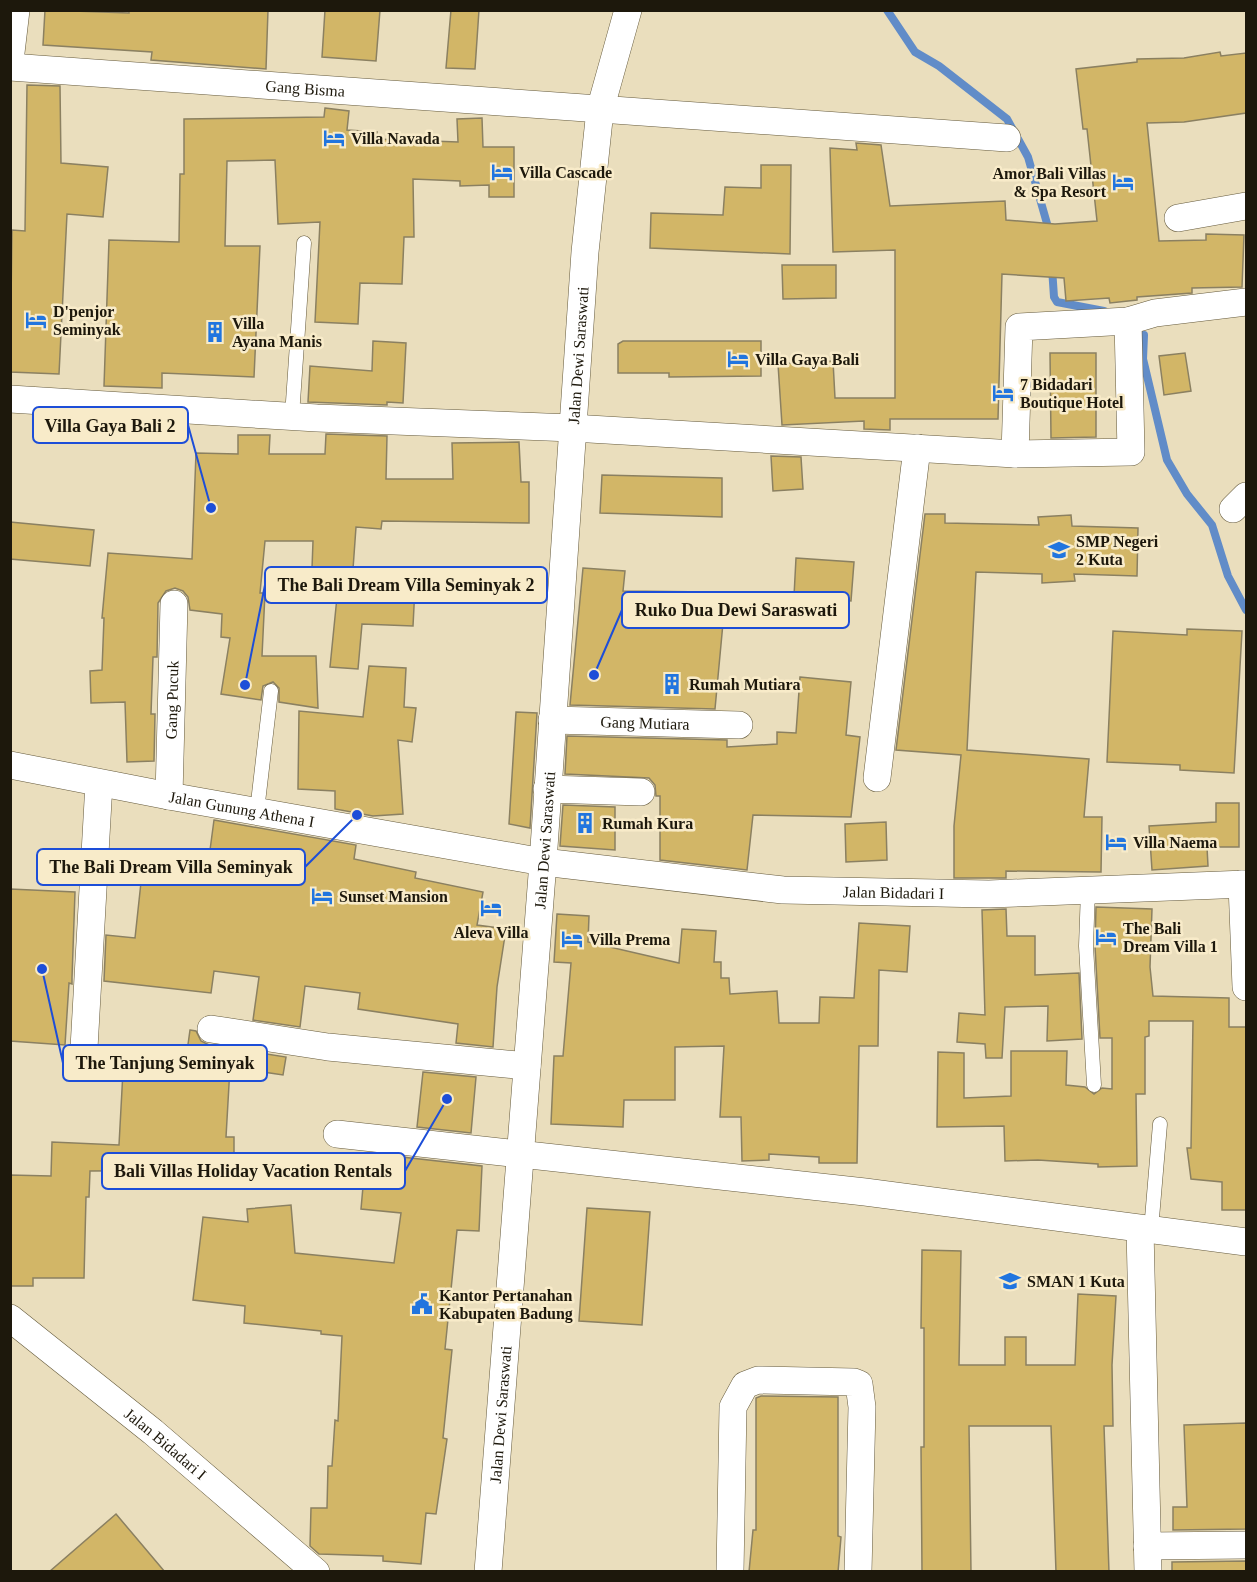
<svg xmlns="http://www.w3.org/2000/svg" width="1257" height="1582" viewBox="0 0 1257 1582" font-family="Georgia,serif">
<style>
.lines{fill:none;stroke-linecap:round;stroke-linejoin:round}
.stream{stroke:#618cc8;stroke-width:8}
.building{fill:#d2b667;stroke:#8b8061;stroke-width:1.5}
.service-casing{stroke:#655a3c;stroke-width:15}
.minor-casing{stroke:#655a3c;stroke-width:28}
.service{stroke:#fff;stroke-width:14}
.minor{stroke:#fff;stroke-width:27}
.labels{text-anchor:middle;stroke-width:5;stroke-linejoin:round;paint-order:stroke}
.street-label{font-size:16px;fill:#1d180c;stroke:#f8ebc9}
.poi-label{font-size:16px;font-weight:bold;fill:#1d180c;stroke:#f8ebc9;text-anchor:start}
.leader{fill:none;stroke:#1d4ed8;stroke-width:2}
.callout-dot{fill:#1d4ed8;stroke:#f8ebc9;stroke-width:2}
.callout{fill:#f8ebc9;stroke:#1d4ed8;stroke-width:2}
.callout-label{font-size:18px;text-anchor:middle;font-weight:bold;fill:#1d180c}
</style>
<rect width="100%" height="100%" fill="#eadebd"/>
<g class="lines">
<!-- stream -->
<g class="stream">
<polyline points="887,10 915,52 939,66 1007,119 1028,157 1050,234"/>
<polyline points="1052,268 1054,297 1057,302 1104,311"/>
<polyline points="1144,335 1143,359 1167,460 1187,494 1212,525 1228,576 1246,610"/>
</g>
</g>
<!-- building -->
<g class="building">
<polygon points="45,10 129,13 129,10 268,10 266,69 151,60 152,52 43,45"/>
<polygon points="325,10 380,10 376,61 322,57"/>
<polygon points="451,10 479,10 475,69 446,68"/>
<polygon points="1220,52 1221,56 1246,53 1246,113 1184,122 1147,123 1159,241 1206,240 1206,234 1244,235 1242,287 1192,288 1192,293 1137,297 1137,300 1110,303 1109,298 1066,301 1064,278 1002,274 998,419 890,419 890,430 864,429 864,421 782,425 778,364 833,361 835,398 895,398 895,250 833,252 830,148 857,150 856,143 881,145 890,206 1005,201 1006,220 1055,224 1097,221 1087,129 1083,129 1076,69 1137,62 1137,59 1184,58"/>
<polygon points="27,85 60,86 61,163 108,167 103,217 67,214 59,374 10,372 12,230 25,231"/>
<polygon points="325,108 349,111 347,130 377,132 376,139 458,142 457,119 482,118 483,147 514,147 514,197 489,197 489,185 460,186 460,181 413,179 414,237 404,237 402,284 360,283 358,324 315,322 320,222 278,224 275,160 227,161 225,246 260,246 254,377 162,373 162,388 104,386 109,240 179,242 180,174 184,174 184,119 324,117"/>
<polygon points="761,165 791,165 790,254 650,248 651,213 723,215 725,187 761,188"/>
<polygon points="782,265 836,265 836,298 783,299"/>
<polygon points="373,341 406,343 403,403 387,402 387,405 308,402 310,366 372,371"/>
<polygon points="623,341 761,341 761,376 669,377 669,373 618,373 618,344"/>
<polygon points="1050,353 1096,353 1096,437 1051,438"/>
<polygon points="1185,353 1191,391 1164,395 1159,356"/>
<polygon points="326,434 387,436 386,479 453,479 452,443 519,442 521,482 529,482 529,523 382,521 381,529 356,527 352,583 415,587 413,626 362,624 358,669 330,667 337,597 311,596 313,541 265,541 260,593 265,593 262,656 316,656 318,708 279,702 279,688 273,682 263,686 261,700 221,694 230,638 221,637 222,614 190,610 188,597 183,591 175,588 166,591 158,603 157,657 153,657 151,714 155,714 154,761 127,762 125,702 91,703 90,671 102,670 104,618 102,618 108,553 192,559 196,453 238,454 238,435 270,435 269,454 325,454"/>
<polygon points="771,456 801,457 803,489 773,491"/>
<polygon points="602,475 722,478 722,517 600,513"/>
<polygon points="925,514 945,514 945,523 1039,525 1038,517 1071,515 1072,526 1138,528 1137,576 1074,574 1075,581 1042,583 1042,574 976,572 967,750 1089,759 1084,817 1102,817 1101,872 1006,871 1006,878 954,878 954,826 961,755 896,750"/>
<polygon points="10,522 94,530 90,566 10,559"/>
<polygon points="796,558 854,562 851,601 794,596"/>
<polygon points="583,568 625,571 623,591 711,592 711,599 789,601 788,625 723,623 715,709 570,705"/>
<polygon points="1187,629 1242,631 1234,773 1180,770 1180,765 1107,762 1113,631 1187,635"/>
<polygon points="369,666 406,668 404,707 416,708 412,742 398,740 403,814 373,816 335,809 335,791 298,789 299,711 363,717"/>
<polygon points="800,677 851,682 846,735 860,737 851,817 753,815 747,870 660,860 660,796 656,796 655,785 649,778 565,774 567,736 727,740 727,747 777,744 777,732 796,733"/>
<polygon points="516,712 537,713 530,828 509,824"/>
<polygon points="1216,803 1239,803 1239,847 1207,847 1208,866 1152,870 1149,826 1216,822"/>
<polygon points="563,805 615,807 615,850 560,846"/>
<polygon points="214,820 356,845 354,859 416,872 415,878 483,892 477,925 506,929 497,987 493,1047 456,1043 458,1024 358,1009 360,993 305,986 300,1027 253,1020 259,977 214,971 211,993 104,981 106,935 135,938 142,873 206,880"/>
<polygon points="886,822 887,860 846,862 845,824"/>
<polygon points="10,889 75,892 72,978 72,984 69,983 65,1045 10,1041"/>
<polygon points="1096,907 1152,909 1150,967 1153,996 1229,998 1229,1027 1246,1027 1246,1210 1222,1210 1222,1182 1191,1179 1187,1148 1191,1148 1193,1021 1149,1021 1149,1036 1145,1037 1145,1094 1136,1094 1137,1166 1098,1167 1098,1164 1038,1160 1005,1161 1004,1126 937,1127 938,1052 964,1053 964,1098 1011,1096 1011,1051 1067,1051 1066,1085 1085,1087 1094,1094 1102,1088 1112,1089 1112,1038 1100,1038 1095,946"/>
<polygon points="1006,909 1007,936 1035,936 1035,975 1079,973 1082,1039 1047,1041 1048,1006 1005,1007 1002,1058 986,1058 985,1044 957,1042 959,1013 985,1015 982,910"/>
<polygon points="557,914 589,916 588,942 679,963 682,929 716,931 714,962 721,962 721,978 729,978 730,994 777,991 779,1023 819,1023 820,997 854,998 859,923 910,926 907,972 879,970 878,1046 859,1046 857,1163 819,1163 819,1157 769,1154 769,1160 742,1161 741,1117 720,1117 724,1046 675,1047 675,1100 624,1100 623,1127 551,1124 554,1056 563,1056 571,963 554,962"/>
<polygon points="190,1030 196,1031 201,1041 209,1045 286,1057 283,1075 230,1067 226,1137 234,1137 234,1170 90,1171 89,1197 86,1197 84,1278 33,1278 33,1286 10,1286 10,1175 51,1176 52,1142 119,1145 123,1071 184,1073"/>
<polygon points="423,1072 476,1077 471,1133 417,1127"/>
<polygon points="366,1153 482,1166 479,1231 457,1230 445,1349 452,1350 443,1438 447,1439 436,1514 426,1513 421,1564 383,1561 383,1556 319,1554 310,1546 311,1508 327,1508 328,1466 332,1466 335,1420 338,1421 342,1336 321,1334 321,1331 244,1323 245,1306 193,1300 203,1217 248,1222 247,1209 291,1205 295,1253 394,1263 401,1213 361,1209"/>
<polygon points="587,1208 650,1212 642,1325 579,1321"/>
<polygon points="922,1250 961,1251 959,1365 1005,1365 1005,1337 1026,1337 1026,1365 1075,1365 1078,1294 1116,1296 1112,1365 1113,1426 1104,1426 1109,1572 1056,1572 1051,1426 969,1426 971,1572 922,1572 921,1447 924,1447 924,1328 921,1328"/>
<polygon points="761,1396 838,1397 838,1536 841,1537 838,1572 749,1572 753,1530 756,1530 756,1398"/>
<polygon points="1246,1423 1246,1529 1173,1530 1173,1507 1187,1507 1184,1425"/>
<polygon points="116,1514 165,1572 49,1572"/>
<polygon points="1246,1561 1246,1572 1172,1572 1172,1562"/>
</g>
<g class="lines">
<defs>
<g id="service">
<polyline points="292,416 304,243"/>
<polyline points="257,811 271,691"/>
<polyline points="1088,890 1086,946 1094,1085"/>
<polyline points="1151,1230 1160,1124"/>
</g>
<g id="minor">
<polyline points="10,61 16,10"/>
<path id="s1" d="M10,67L1007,138"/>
<polyline points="1178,218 1246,206"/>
<polyline points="10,399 317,418 572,428 1015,454 1131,452 1128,321"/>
<polyline points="1015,454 1019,327 1128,321 1155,313 1246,302"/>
<polyline points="1233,509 1246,496"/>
<path id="s2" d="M552,720L739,725"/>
<path id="s3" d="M10,765L169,796L543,862L783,890L989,894L1246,884"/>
<polyline points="877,778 917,448"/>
<polyline points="547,789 641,792"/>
<path id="s4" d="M169,796L174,604"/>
<polyline points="1242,884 1246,987"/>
<polyline points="211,1029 328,1047 527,1066"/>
<polyline points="83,1066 99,783"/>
<polyline points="337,1134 865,1192 1246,1242"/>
<polyline points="1140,1229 1148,1572"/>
<path id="s5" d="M10,1318L153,1432L316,1572"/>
<polyline points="1147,1546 1246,1545"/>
<path id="s6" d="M488,1572L543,862L585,252L600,110L628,10"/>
<polyline points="730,1572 733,1407 745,1385 758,1380 854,1382 859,1384 862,1407 858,1572"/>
</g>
</defs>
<!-- service casing -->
<use href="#service" class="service-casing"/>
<!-- minor casing -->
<use href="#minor" class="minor-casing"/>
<!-- service -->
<use href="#service" class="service"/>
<!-- minor -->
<use href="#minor" class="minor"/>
</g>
<!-- icons -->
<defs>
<symbol id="hotel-bare" viewBox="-9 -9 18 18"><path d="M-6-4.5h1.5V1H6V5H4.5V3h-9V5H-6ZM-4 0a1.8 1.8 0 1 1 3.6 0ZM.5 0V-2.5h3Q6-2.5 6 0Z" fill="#2175df" stroke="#f8ebc9" stroke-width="2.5" paint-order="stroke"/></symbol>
<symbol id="building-bare" viewBox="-9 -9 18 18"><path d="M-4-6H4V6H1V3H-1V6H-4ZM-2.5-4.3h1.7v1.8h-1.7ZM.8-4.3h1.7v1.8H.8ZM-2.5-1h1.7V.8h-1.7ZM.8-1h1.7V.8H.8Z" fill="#2175df" stroke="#f8ebc9" stroke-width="2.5" paint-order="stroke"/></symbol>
<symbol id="school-bare" viewBox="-9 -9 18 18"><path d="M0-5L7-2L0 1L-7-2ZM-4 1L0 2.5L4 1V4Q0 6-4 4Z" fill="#2175df" stroke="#f8ebc9" stroke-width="2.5" paint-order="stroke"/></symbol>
<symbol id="civic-bare" viewBox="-9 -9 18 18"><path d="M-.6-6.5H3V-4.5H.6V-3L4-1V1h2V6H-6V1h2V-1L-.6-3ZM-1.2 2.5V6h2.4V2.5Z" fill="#2175df" stroke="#f8ebc9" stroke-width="2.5" paint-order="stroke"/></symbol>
</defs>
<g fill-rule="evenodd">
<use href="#hotel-bare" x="319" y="123" width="30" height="30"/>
<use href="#hotel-bare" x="487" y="157" width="30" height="30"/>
<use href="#hotel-bare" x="1108" y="167" width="30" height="30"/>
<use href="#hotel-bare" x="21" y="305" width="30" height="30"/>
<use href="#building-bare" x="200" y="317" width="30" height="30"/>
<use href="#hotel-bare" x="723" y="344" width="30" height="30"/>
<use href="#hotel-bare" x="988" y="378" width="30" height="30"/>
<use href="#school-bare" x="1044" y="535" width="30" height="30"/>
<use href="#building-bare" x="657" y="669" width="30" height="30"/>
<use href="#building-bare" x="570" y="808" width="30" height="30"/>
<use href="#hotel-bare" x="1101" y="827" width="30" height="30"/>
<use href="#hotel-bare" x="307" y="881" width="30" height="30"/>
<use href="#hotel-bare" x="476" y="893" width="30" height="30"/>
<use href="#hotel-bare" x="1091" y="922" width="30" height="30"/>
<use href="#hotel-bare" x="557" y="924" width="30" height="30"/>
<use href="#school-bare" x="995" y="1266" width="30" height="30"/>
<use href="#civic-bare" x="407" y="1289" width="30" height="30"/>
</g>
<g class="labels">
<!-- street labels -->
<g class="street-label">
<text dy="6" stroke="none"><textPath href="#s1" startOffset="296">Gang Bisma</textPath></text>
<text dy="6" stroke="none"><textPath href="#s6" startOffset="1220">Jalan Dewi Saraswati</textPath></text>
<text dy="6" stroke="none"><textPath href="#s4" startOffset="96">Gang Pucuk</textPath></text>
<text dy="6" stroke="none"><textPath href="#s2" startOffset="93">Gang Mutiara</textPath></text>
<text dy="6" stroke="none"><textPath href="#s3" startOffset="236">Jalan Gunung Athena I</textPath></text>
<text dy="6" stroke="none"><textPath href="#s6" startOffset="734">Jalan Dewi Saraswati</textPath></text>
<text dy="6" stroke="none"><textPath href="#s3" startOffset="894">Jalan Bidadari I</textPath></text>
<text dy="6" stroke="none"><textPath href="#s6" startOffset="158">Jalan Dewi Saraswati</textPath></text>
<text dy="6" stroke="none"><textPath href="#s5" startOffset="200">Jalan Bidadari I</textPath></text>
</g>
<!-- poi labels -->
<g class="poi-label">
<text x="351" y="144">Villa Navada</text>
<text x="519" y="178">Villa Cascade</text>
<text x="1106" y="179" text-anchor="end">Amor Bali Villas<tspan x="1106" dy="18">&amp; Spa Resort</tspan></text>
<text x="53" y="317">D'penjor<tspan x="53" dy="18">Seminyak</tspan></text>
<text x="232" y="329">Villa<tspan x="232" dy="18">Ayana Manis</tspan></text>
<text x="755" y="365">Villa Gaya Bali</text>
<text x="1020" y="390">7 Bidadari<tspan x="1020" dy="18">Boutique Hotel</tspan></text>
<text x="1076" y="547">SMP Negeri<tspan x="1076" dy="18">2 Kuta</tspan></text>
<text x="689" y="690">Rumah Mutiara</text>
<text x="602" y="829">Rumah Kura</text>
<text x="1133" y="848">Villa Naema</text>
<text x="339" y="902">Sunset Mansion</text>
<text x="1123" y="934">The Bali<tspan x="1123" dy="18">Dream Villa 1</tspan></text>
<text x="491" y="938" text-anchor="middle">Aleva Villa</text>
<text x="589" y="945">Villa Prema</text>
<text x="1027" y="1287">SMAN 1 Kuta</text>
<text x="439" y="1301">Kantor Pertanahan<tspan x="439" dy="18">Kabupaten Badung</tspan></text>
</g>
</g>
<!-- callouts -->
<path class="leader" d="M211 508L188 425M245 685L265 585M594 675L622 610M357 815L305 867M42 969L63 1063M447 1099L405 1171"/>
<g class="callout-dot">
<circle cx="211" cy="508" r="6"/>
<circle cx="245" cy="685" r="6"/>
<circle cx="594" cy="675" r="6"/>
<circle cx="357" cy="815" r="6"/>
<circle cx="42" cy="969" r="6"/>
<circle cx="447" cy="1099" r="6"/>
</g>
<g class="callout">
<rect x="33" y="407" width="155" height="36" rx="6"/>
<rect x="265" y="567" width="282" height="36" rx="6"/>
<rect x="622" y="592" width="227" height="36" rx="6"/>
<rect x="37" y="849" width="268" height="36" rx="6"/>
<rect x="63" y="1045" width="204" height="36" rx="6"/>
<rect x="102" y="1153" width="303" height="36" rx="6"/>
</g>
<g class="callout-label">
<text x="110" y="432">Villa Gaya Bali 2</text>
<text x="406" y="591">The Bali Dream Villa Seminyak 2</text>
<text x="736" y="616">Ruko Dua Dewi Saraswati</text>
<text x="171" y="873">The Bali Dream Villa Seminyak</text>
<text x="165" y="1069">The Tanjung Seminyak</text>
<text x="253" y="1177">Bali Villas Holiday Vacation Rentals</text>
</g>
<!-- border -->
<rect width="1257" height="1582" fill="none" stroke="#1d180c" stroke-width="24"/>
</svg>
